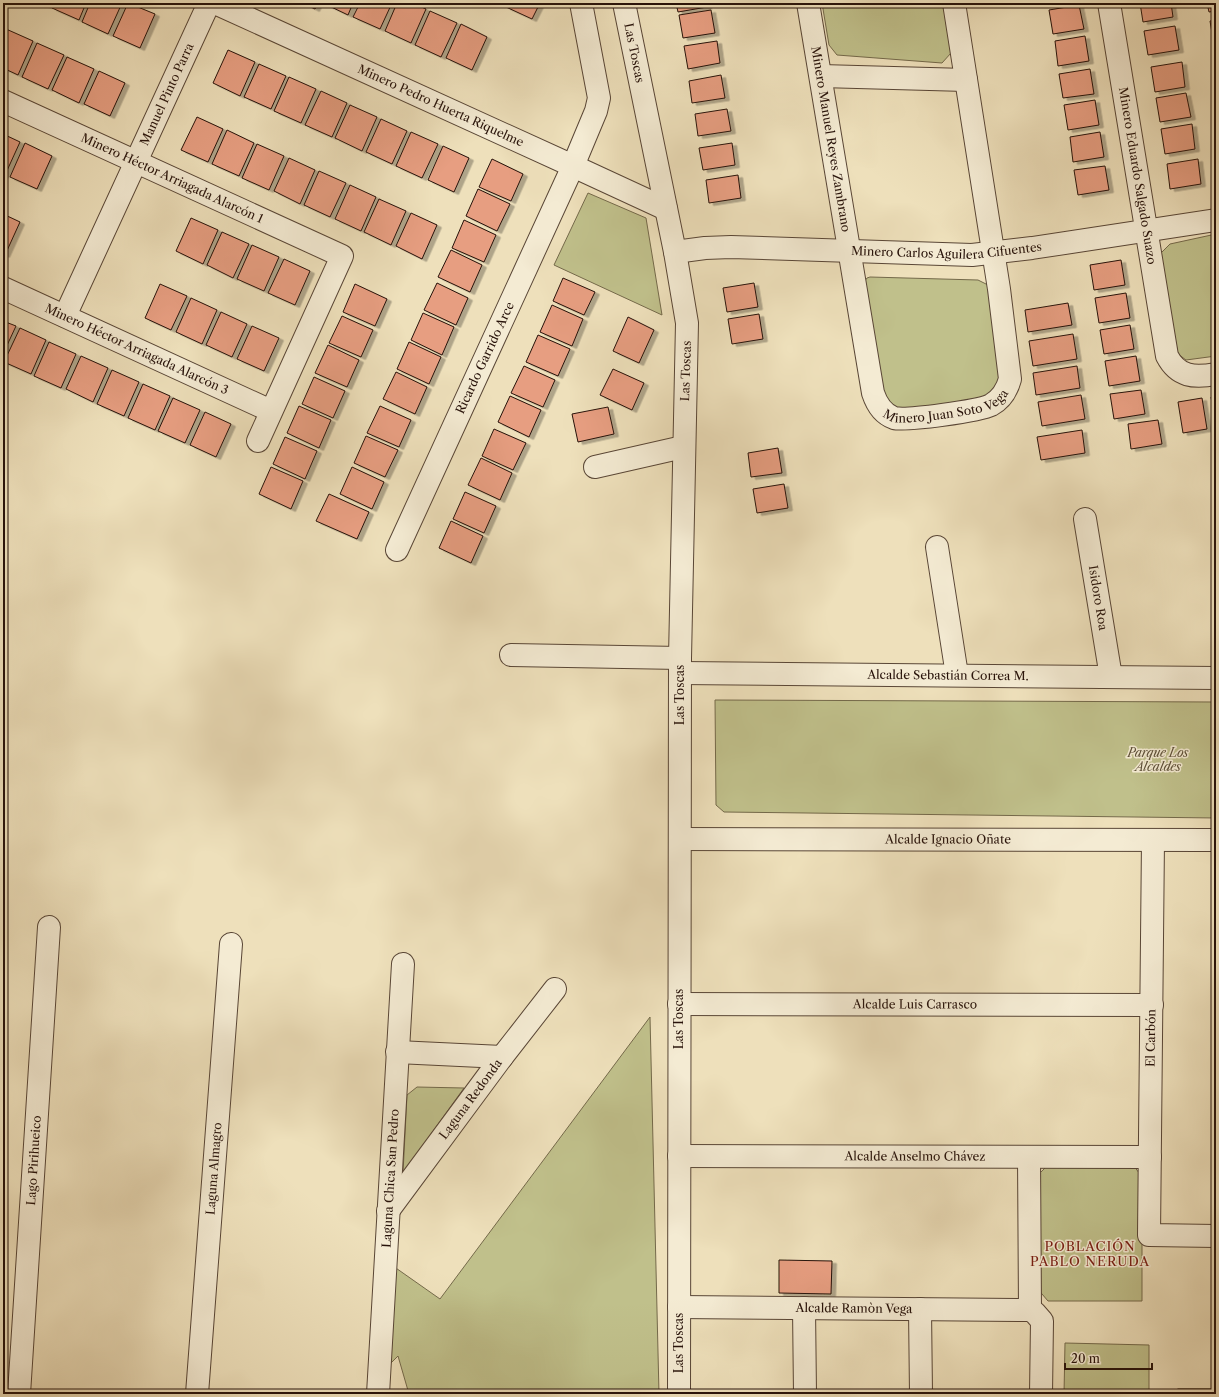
<svg xmlns="http://www.w3.org/2000/svg" width="1219" height="1397" viewBox="0 0 1219 1397" font-family="'Libre Caslon Text',serif">
<style>
.green{fill:#c0c08b;stroke:#74694a}
.building{fill:#e79e81;stroke:#27120a;filter:url(#shadow)}
.lines{fill:none;stroke-linecap:round;stroke-linejoin:round}
.minor-casing{stroke:#594636;stroke-width:24}
.tertiary-casing{stroke:#594636;stroke-width:24}
.minor{stroke:#f4ebd3;stroke-width:22}
.tertiary{stroke:#f4ebd3;stroke-width:22}
.labels{text-anchor:middle;stroke-width:3;stroke-linejoin:round;paint-order:stroke}
.street-label{font-size:12px;fill:#27120a;stroke:#f4ebd3}
.park-label{font-size:12px;font-style:italic;fill:#5d4f37;stroke:#f4ebd3}
.neighbourhood-label{font-size:13px;letter-spacing:1px;fill:#7a1f14;stroke:#f4ebd3}
</style>
<defs>
<filter id="shadow"><feDropShadow dx="4.5" dy="2.5" stdDeviation="0" flood-color="#0004"/></filter>
</defs>
<rect width="100%" height="100%" fill="#eee0bb"/>
<filter id="stains"><feTurbulence type="fractalNoise" baseFrequency=".005" numOctaves="4"/><feColorMatrix values="0 0 0 0 .2 0 0 0 0 .09 0 0 0 0 .02 0 0 0 .5 -.17"/></filter>
<radialGradient id="worn" r=".72"><stop offset=".6" stop-color="#630" stop-opacity="0"/><stop offset="1" stop-color="#630" stop-opacity=".3"/></radialGradient>
<!-- green -->
<g class="green">
<polygon points="822,3 943,3 951,53 942,63 837,55 829,45"/>
<polygon points="588,193 646,218 662,315 554,265"/>
<polygon points="1216,234 1216,356 1186,360 1178,354 1161,265 1161,253 1170,244"/>
<path d="M870,277L978,280L990,286L1003,379L988,396L910,411C899,409 892,408 885,399L864,282L867,278Z"/>
<polygon points="715,700 1216,702 1216,818 724,812 716,805"/>
<polygon points="650,1017 659,1394 409,1394 398,1356 390,1364 393,1266 440,1299"/>
<polygon points="417,1087 464,1088 403,1173 407,1095"/>
<polygon points="1047,1166 1134,1166 1142,1177 1142,1301 1048,1301 1036,1287 1037,1176"/>
<polygon points="1065,1343 1149,1345 1149,1394 1064,1394"/>
</g>
<!-- building -->
<g class="building">
<polygon points="40,3 49,3 48,6"/>
<polygon points="54,3 86,3 79,20 52,8"/>
<polygon points="90,3 122,3 108,34 82,22"/>
<polygon points="128,3 155,14 140,48 113,36"/>
<polygon points="303,3 318,3 315,9"/>
<polygon points="323,3 353,3 348,15"/>
<polygon points="360,3 392,3 380,29 353,17"/>
<polygon points="397,3 412,3 426,9 411,43 385,31"/>
<polygon points="508,3 540,3 532,19 506,7"/>
<polygon points="676,3 707,3 707,7 678,12"/>
<polygon points="1140,3 1171,3 1173,17 1143,22"/>
<polygon points="1207,3 1216,3 1216,11 1209,12"/>
<polygon points="1079,5 1084,29 1053,34 1049,10"/>
<polygon points="711,10 715,33 683,38 679,15"/>
<polygon points="430,11 457,23 441,57 415,45"/>
<polygon points="1216,20 1216,45 1214,45 1210,21"/>
<polygon points="461,24 487,37 472,70 446,58"/>
<polygon points="1175,26 1179,50 1148,55 1144,31"/>
<polygon points="6,29 33,41 18,75 3,68 3,37"/>
<polygon points="1085,36 1089,61 1058,66 1055,41"/>
<polygon points="717,41 720,63 688,69 684,46"/>
<polygon points="37,43 64,55 48,89 22,77"/>
<polygon points="228,50 255,62 240,96 213,83"/>
<polygon points="67,57 94,69 79,103 52,90"/>
<polygon points="1182,62 1185,87 1155,92 1151,67"/>
<polygon points="259,64 286,76 271,109 244,97"/>
<polygon points="1090,69 1094,94 1063,98 1059,74"/>
<polygon points="99,71 125,83 110,116 84,104"/>
<polygon points="721,75 725,98 692,103 689,81"/>
<polygon points="289,77 316,89 301,123 274,111"/>
<polygon points="321,91 347,103 332,137 305,125"/>
<polygon points="1186,93 1191,117 1160,122 1156,98"/>
<polygon points="1095,100 1099,125 1068,130 1064,105"/>
<polygon points="350,105 377,117 362,151 335,138"/>
<polygon points="727,109 731,131 698,136 695,114"/>
<polygon points="197,117 223,129 208,162 181,150"/>
<polygon points="381,119 407,131 392,164 366,152"/>
<polygon points="1192,124 1195,149 1165,154 1161,129"/>
<polygon points="227,130 254,143 239,176 212,164"/>
<polygon points="411,132 438,144 422,178 396,166"/>
<polygon points="1100,132 1104,157 1073,162 1070,137"/>
<polygon points="3,134 20,142 5,175 3,175"/>
<polygon points="25,143 52,156 37,189 10,177"/>
<polygon points="732,143 735,165 703,170 699,148"/>
<polygon points="257,144 284,156 269,190 242,178"/>
<polygon points="443,146 469,158 454,192 428,180"/>
<polygon points="289,158 315,170 300,204 274,191"/>
<polygon points="492,159 523,174 511,201 479,187"/>
<polygon points="1198,159 1201,184 1170,189 1167,164"/>
<polygon points="1105,166 1109,190 1078,195 1074,170"/>
<polygon points="319,171 346,183 330,217 304,205"/>
<polygon points="738,175 741,198 709,203 706,180"/>
<polygon points="350,185 376,197 361,231 335,219"/>
<polygon points="478,189 510,204 497,231 466,216"/>
<polygon points="379,199 406,211 391,245 364,232"/>
<polygon points="411,213 437,225 422,259 396,246"/>
<polygon points="3,214 20,222 5,255 3,254"/>
<polygon points="191,218 218,230 203,264 176,251"/>
<polygon points="464,220 496,235 484,262 452,248"/>
<polygon points="222,232 249,244 233,278 207,265"/>
<polygon points="252,245 279,257 264,291 237,279"/>
<polygon points="451,250 482,265 470,292 438,277"/>
<polygon points="284,259 310,271 295,305 268,293"/>
<polygon points="1121,260 1125,285 1094,290 1090,265"/>
<polygon points="563,278 595,292 584,315 553,301"/>
<polygon points="437,283 468,298 456,325 424,310"/>
<polygon points="754,283 758,307 727,312 723,288"/>
<polygon points="160,284 187,296 171,330 145,318"/>
<polygon points="355,284 387,299 375,326 343,312"/>
<polygon points="1126,293 1130,318 1099,323 1095,298"/>
<polygon points="191,298 217,310 202,344 176,332"/>
<polygon points="1068,303 1072,325 1028,332 1025,310"/>
<polygon points="552,305 583,319 572,346 540,332"/>
<polygon points="221,312 247,324 232,357 206,345"/>
<polygon points="423,313 454,327 442,355 411,340"/>
<polygon points="759,314 763,339 732,344 728,319"/>
<polygon points="342,316 373,330 361,357 329,343"/>
<polygon points="628,317 654,330 639,363 613,351"/>
<polygon points="3,321 16,326 3,354"/>
<polygon points="1130,325 1134,349 1104,354 1100,330"/>
<polygon points="252,326 279,338 264,371 237,359"/>
<polygon points="20,328 46,340 31,374 4,362"/>
<polygon points="1073,334 1077,359 1033,366 1029,341"/>
<polygon points="538,335 570,349 558,376 526,362"/>
<polygon points="49,342 76,354 61,388 34,376"/>
<polygon points="409,342 441,357 429,384 397,369"/>
<polygon points="328,345 359,360 347,387 315,373"/>
<polygon points="81,356 108,368 93,402 66,389"/>
<polygon points="1136,356 1140,381 1109,386 1105,361"/>
<polygon points="524,366 555,380 543,407 511,393"/>
<polygon points="1077,366 1080,388 1036,395 1033,373"/>
<polygon points="613,369 644,383 632,410 600,395"/>
<polygon points="112,370 139,382 124,416 97,404"/>
<polygon points="396,372 427,387 415,414 383,399"/>
<polygon points="314,377 345,391 333,418 302,404"/>
<polygon points="143,384 170,396 155,430 128,418"/>
<polygon points="1141,390 1145,414 1114,419 1110,394"/>
<polygon points="1081,395 1085,419 1042,426 1038,402"/>
<polygon points="510,396 541,410 529,437 498,422"/>
<polygon points="1216,396 1216,428 1211,397"/>
<polygon points="173,398 200,410 185,443 158,431"/>
<polygon points="1202,398 1207,429 1183,433 1178,402"/>
<polygon points="299,406 331,420 319,448 287,433"/>
<polygon points="380,406 411,420 399,447 367,433"/>
<polygon points="608,407 614,434 578,442 572,414"/>
<polygon points="205,412 231,424 216,457 190,445"/>
<polygon points="1158,420 1162,444 1131,449 1128,424"/>
<polygon points="494,429 526,443 513,470 482,456"/>
<polygon points="1082,430 1085,453 1041,460 1037,437"/>
<polygon points="366,436 398,450 385,477 354,463"/>
<polygon points="285,437 317,451 305,479 273,464"/>
<polygon points="778,448 782,473 751,477 748,453"/>
<polygon points="481,458 512,473 500,500 468,485"/>
<polygon points="271,467 303,481 291,509 259,494"/>
<polygon points="352,467 384,482 372,509 340,494"/>
<polygon points="784,484 788,508 757,513 753,489"/>
<polygon points="465,492 496,506 484,533 453,519"/>
<polygon points="329,494 369,512 357,539 316,521"/>
<polygon points="451,521 483,536 471,563 439,548"/>
<polygon points="779,1260 832,1261 831,1294 779,1293"/>
<rect x="1178" y="1389" width="38" height="5"/>
</g>
<g class="lines">
<defs>
<g id="minor">
<path id="s1" d="M215,3L573,166L397,550"/>
<path id="s2" d="M808,3L873,393C877,405 883,414 894,418C906,421 979,411 991,405C1002,399 1007,390 1010,379L999,289L954,3"/>
<path id="s3" d="M1109,3L1167,356C1178,377 1194,378 1216,374"/>
<polyline points="821,76 966,80"/>
<path id="s4" d="M3,101L342,256L258,441"/>
<path id="s5" d="M675,252L705,248L731,247L972,255L1032,248L1216,220"/>
<path id="s6" d="M3,288L271,411"/>
<path id="s7" d="M65,316L209,3"/>
<polyline points="595,467 683,447"/>
<path id="s8" d="M1085,519L1111,677"/>
<polyline points="937,547 957,675"/>
<polyline points="511,655 680,658"/>
<path id="s9" d="M680,673L1216,678"/>
<path id="s10" d="M680,839L1216,840"/>
<polyline points="1153,840 1149,1235 1216,1236"/>
<path id="s11" d="M679,1004L1152,1005"/>
<polyline points="397,1052 502,1057"/>
<path id="s12" d="M679,1156L1150,1157"/>
<polyline points="1029,1157 1030,1310"/>
<path id="s13" d="M388,1211L502,1057L555,989"/>
<path id="s14" d="M679,1307L1030,1310L1035,1313L1042,1321L1041,1394"/>
<polyline points="804,1308 805,1394"/>
<polyline points="920,1309 921,1394"/>
<path id="s15" d="M19,1394L49,927"/>
<path id="s16" d="M197,1394L231,944"/>
<path id="s17" d="M378,1394L403,964"/>
</g>
<g id="tertiary">
<polyline points="581,3 599,98 596,111 573,166 666,209"/>
<path id="s18" d="M624,3L675,252L687,323L680,658L679,1394"/>
</g>
</defs>
<!-- minor casing -->
<use href="#minor" class="minor-casing"/>
<!-- tertiary casing -->
<use href="#tertiary" class="tertiary-casing"/>
<!-- minor -->
<use href="#minor" class="minor"/>
<!-- tertiary -->
<use href="#tertiary" class="tertiary"/>
</g>
<g class="labels">
<!-- street labels -->
<g class="street-label">
<text dy="4" stroke="none"><textPath href="#s18" startOffset="51">Las Toscas</textPath></text>
<text dy="4" stroke="none"><textPath href="#s7" startOffset="244">Manuel Pinto Parra</textPath></text>
<text dy="4" stroke="none"><textPath href="#s1" startOffset="248">Minero Pedro Huerta Riquelme</textPath></text>
<text dy="4" stroke="none"><textPath href="#s2" startOffset="138">Minero Manuel Reyes Zambrano</textPath></text>
<text dy="4" stroke="none"><textPath href="#s3" startOffset="175">Minero Eduardo Salgado Suazo</textPath></text>
<text dy="4" stroke="none"><textPath href="#s4" startOffset="186">Minero Héctor Arriagada Alarcón 1</textPath></text>
<text dy="4" stroke="none"><textPath href="#s5" startOffset="272">Minero Carlos Aguilera Cifuentes</textPath></text>
<text dy="4" stroke="none"><textPath href="#s6" startOffset="147">Minero Héctor Arriagada Alarcón 3</textPath></text>
<text transform="translate(485 358) rotate(-65)" y="4">Ricardo Garrido Arce</text>
<text transform="translate(686 371) rotate(-88)" y="4">Las Toscas</text>
<text dy="4" stroke="none"><textPath href="#s2" startOffset="483">Minero Juan Soto Vega</textPath></text>
<text dy="4" stroke="none"><textPath href="#s8" startOffset="80">Isidoro Roa</textPath></text>
<text dy="4" stroke="none"><textPath href="#s9" startOffset="268">Alcalde Sebastián Correa M.</textPath></text>
<text transform="translate(680 695) rotate(-90)" y="4">Las Toscas</text>
<text dy="4" stroke="none"><textPath href="#s10" startOffset="268">Alcalde Ignacio Oñate</textPath></text>
<text dy="4" stroke="none"><textPath href="#s11" startOffset="236">Alcalde Luis Carrasco</textPath></text>
<text transform="translate(679 1019) rotate(-90)" y="4">Las Toscas</text>
<text transform="translate(1151 1038) rotate(-89)" y="4">El Carbón</text>
<text dy="4" stroke="none"><textPath href="#s13" startOffset="139">Laguna Redonda</textPath></text>
<text dy="4" stroke="none"><textPath href="#s12" startOffset="236">Alcalde Anselmo Chávez</textPath></text>
<text dy="4" stroke="none"><textPath href="#s15" startOffset="234">Lago Pirihueico</textPath></text>
<text dy="4" stroke="none"><textPath href="#s16" startOffset="226">Laguna Almagro</textPath></text>
<text dy="4" stroke="none"><textPath href="#s17" startOffset="216">Laguna Chica San Pedro</textPath></text>
<text dy="4" stroke="none"><textPath href="#s14" startOffset="175">Alcalde Ramòn Vega</textPath></text>
<text transform="translate(679 1343) rotate(-90)" y="4">Las Toscas</text>
</g>
<!-- park labels -->
<g class="park-label">
<text x="1158" y="757">Parque Los<tspan x="1158" dy="14">Alcaldes</tspan></text>
</g>
<!-- neighbourhood labels -->
<g class="neighbourhood-label">
<text x="1090" y="1251">POBLACIÓN<tspan x="1090" dy="15">PABLO NERUDA</tspan></text>
</g>
</g>
<!-- margin -->
<rect width="1219" height="1397" fill="none" stroke="#eee0bb" stroke-width="16"/>
<rect x="4" y="4" width="1211" height="1389" fill="none" stroke="#27120a" stroke-width="2"/>
<rect x="8" y="8" width="1203" height="1381" fill="none" stroke="#27120a"/>
<!-- scale -->
<path d="M1065 1363v6h87v-6" fill="none" stroke="#27120a" stroke-width="2"/>
<text x="1071" y="1363" font-size="12" fill="#27120a" stroke="#f4ebd3" stroke-width="3" paint-order="stroke">20 m</text>
<rect width="100%" height="100%" filter="url(#stains)"/>
<rect width="100%" height="100%" fill="url(#worn)"/>
</svg>
